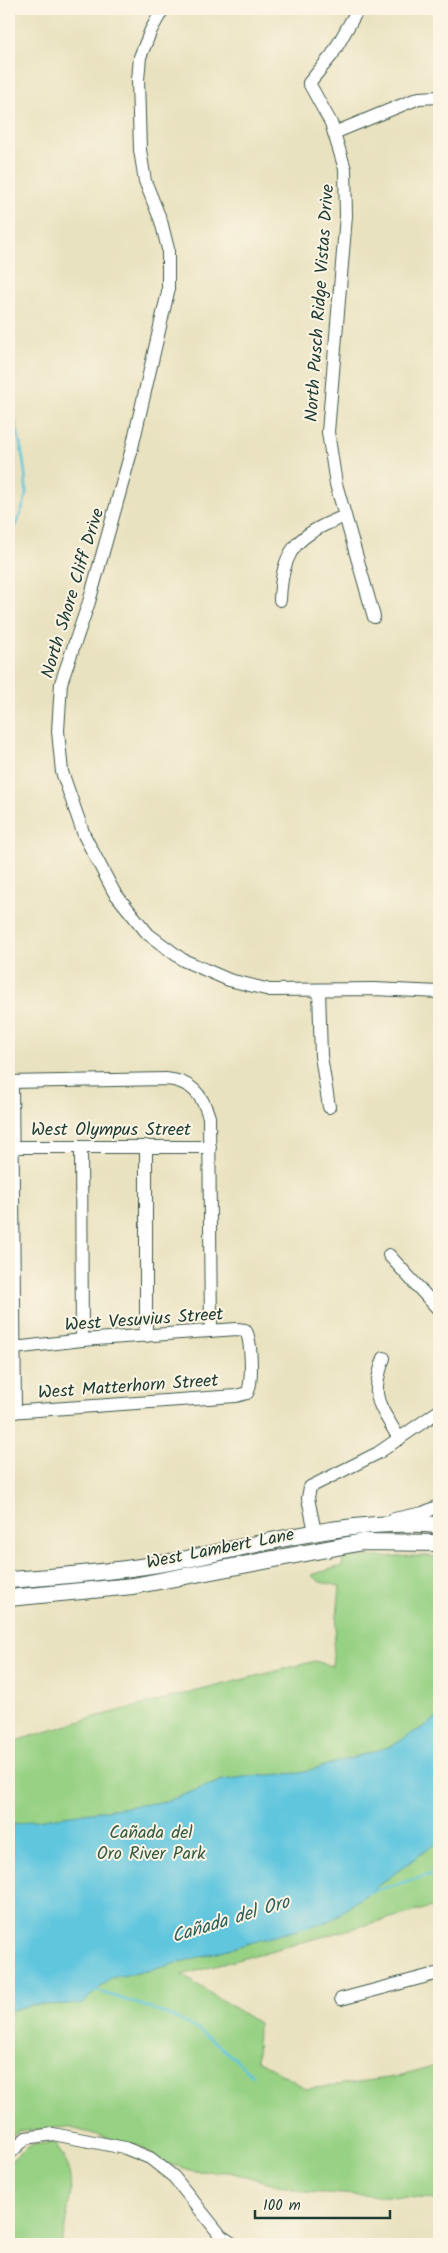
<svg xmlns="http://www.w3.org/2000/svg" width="448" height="2253" viewBox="0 0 448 2253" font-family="Kalam,sans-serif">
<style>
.green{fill:#97d184;stroke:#5b875c}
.water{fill:#61c6de;stroke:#408289}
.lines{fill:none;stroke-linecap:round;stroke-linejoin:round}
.stream{stroke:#61c6de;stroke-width:2.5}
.minor-casing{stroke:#3d5649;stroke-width:14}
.major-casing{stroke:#3d5649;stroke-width:18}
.minor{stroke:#fff;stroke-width:12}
.major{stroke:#fff;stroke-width:16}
.labels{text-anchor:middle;stroke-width:4;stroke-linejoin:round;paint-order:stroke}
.street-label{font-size:18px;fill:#1f3d34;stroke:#fcf5e5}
.park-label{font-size:18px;fill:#375b44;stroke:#fcf5e5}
.water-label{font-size:19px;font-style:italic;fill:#305f5e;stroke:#fcf5e5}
</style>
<rect width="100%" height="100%" fill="#fcf5e5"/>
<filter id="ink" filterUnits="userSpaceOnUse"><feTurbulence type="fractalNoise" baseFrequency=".02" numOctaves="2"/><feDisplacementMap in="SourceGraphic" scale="10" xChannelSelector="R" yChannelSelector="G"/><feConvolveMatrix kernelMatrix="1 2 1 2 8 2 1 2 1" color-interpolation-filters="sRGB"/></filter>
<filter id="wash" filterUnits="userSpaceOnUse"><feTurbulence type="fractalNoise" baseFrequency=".0096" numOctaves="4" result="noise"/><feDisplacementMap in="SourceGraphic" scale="20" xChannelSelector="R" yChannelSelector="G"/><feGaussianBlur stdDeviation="1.12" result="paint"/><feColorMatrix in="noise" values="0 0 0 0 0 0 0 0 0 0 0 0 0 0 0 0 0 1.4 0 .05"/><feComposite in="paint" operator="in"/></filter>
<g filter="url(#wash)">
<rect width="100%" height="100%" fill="#e9e2c0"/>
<!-- green -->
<g class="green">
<polygon points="430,1556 439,1557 439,1905 182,1975 258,2023 257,2060 307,2089 395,2077 439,2064 439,2199 305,2192 229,2172 194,2171 162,2162 140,2146 67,2127 19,2131 9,2139 9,1743 99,1716 315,1661 332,1666 340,1586 320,1582 311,1575 342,1566 343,1557"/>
<polygon points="55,2142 69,2168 71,2192 62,2244 9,2244 9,2162 31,2145"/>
</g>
<!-- water -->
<polygon class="water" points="439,1717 439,1841 330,1921 152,1970 111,1978 82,2004 30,2005 9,2011 9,1826 30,1821 167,1801 223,1780 251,1776 300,1773 392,1746"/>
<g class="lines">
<!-- stream -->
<g class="stream">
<polyline points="9,27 17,9"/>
<path d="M9,404C17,422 27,473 26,492C25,508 15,525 9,539"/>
<polyline points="366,1893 439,1872"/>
<path d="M93,1990C123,1999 154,2008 182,2021C208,2034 232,2056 253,2076"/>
</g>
</g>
</g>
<g filter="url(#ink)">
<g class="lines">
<defs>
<g id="minor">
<polyline points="163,9 151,30 140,57 138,80 140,150 145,181 161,221 168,249 168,292 131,452 89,602 61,683 58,731 62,772 84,835 114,892 148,934 183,960 229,980 270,990 374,989 439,992"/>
<polyline points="358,9 332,55 309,83 331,123 345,169 346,216 328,432 336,484 374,617"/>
<polyline points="334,133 419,98 439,97"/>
<path d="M280,600C282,548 298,535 345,516"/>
<polyline points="319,990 321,1056 329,1107"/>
<path d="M9,1082L166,1079C191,1081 202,1094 209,1117L211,1331"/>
<polyline points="12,1082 15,1412"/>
<polyline points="146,1146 146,1336"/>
<polyline points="13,1147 210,1147"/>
<polyline points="81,1147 82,1340"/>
<polyline points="389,1255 439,1310"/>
<path d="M384,1358C369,1400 379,1402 399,1439"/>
<path d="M9,1412L236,1396L247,1393C253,1386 252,1337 245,1330L237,1329L82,1340L14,1348"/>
<polyline points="394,1519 423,1513 439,1506"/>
<polyline points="315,1532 308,1498 310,1487 378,1453 439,1411"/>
<polyline points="341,1999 439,1973"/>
<polyline points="9,2154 26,2138 53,2134 125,2148 150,2158 174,2177 221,2236 233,2244"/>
</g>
<g id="major">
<path d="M9,1580C67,1576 124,1571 182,1560C267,1543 351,1518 439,1525"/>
<polyline points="9,1598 133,1586 363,1542 439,1543"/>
</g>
</defs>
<!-- minor casing -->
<use href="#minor" class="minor-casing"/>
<!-- major casing -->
<use href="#major" class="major-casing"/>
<!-- minor -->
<use href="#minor" class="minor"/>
<!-- major -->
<use href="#major" class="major"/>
</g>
</g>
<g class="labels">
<!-- street labels -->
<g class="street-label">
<text transform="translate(319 303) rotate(-86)" y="6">North Pusch Ridge Vistas Drive</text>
<text transform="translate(72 593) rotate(-73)" y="6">North Shore Cliff Drive</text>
<text x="111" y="1135">West Olympus Street</text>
<text transform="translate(144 1319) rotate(-4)" y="6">West Vesuvius Street</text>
<text transform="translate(128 1386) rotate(-4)" y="6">West Matterhorn Street</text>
<text transform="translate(220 1548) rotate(-11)" y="6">West Lambert Lane</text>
</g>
<!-- park labels -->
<g class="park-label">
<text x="151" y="1838">Cañada del<tspan x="151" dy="21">Oro River Park</tspan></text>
</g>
<!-- water labels -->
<g class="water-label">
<text transform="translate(230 1918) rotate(-17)" y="7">Cañada del Oro</text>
</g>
</g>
<!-- margin -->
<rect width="448" height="2253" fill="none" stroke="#fcf5e5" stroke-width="30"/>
<!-- scale -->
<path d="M255 2210v8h135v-8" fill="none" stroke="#1f3d34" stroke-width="2.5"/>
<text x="263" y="2210" font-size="15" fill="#1f3d34" stroke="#fcf5e5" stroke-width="4" paint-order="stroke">100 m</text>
</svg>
